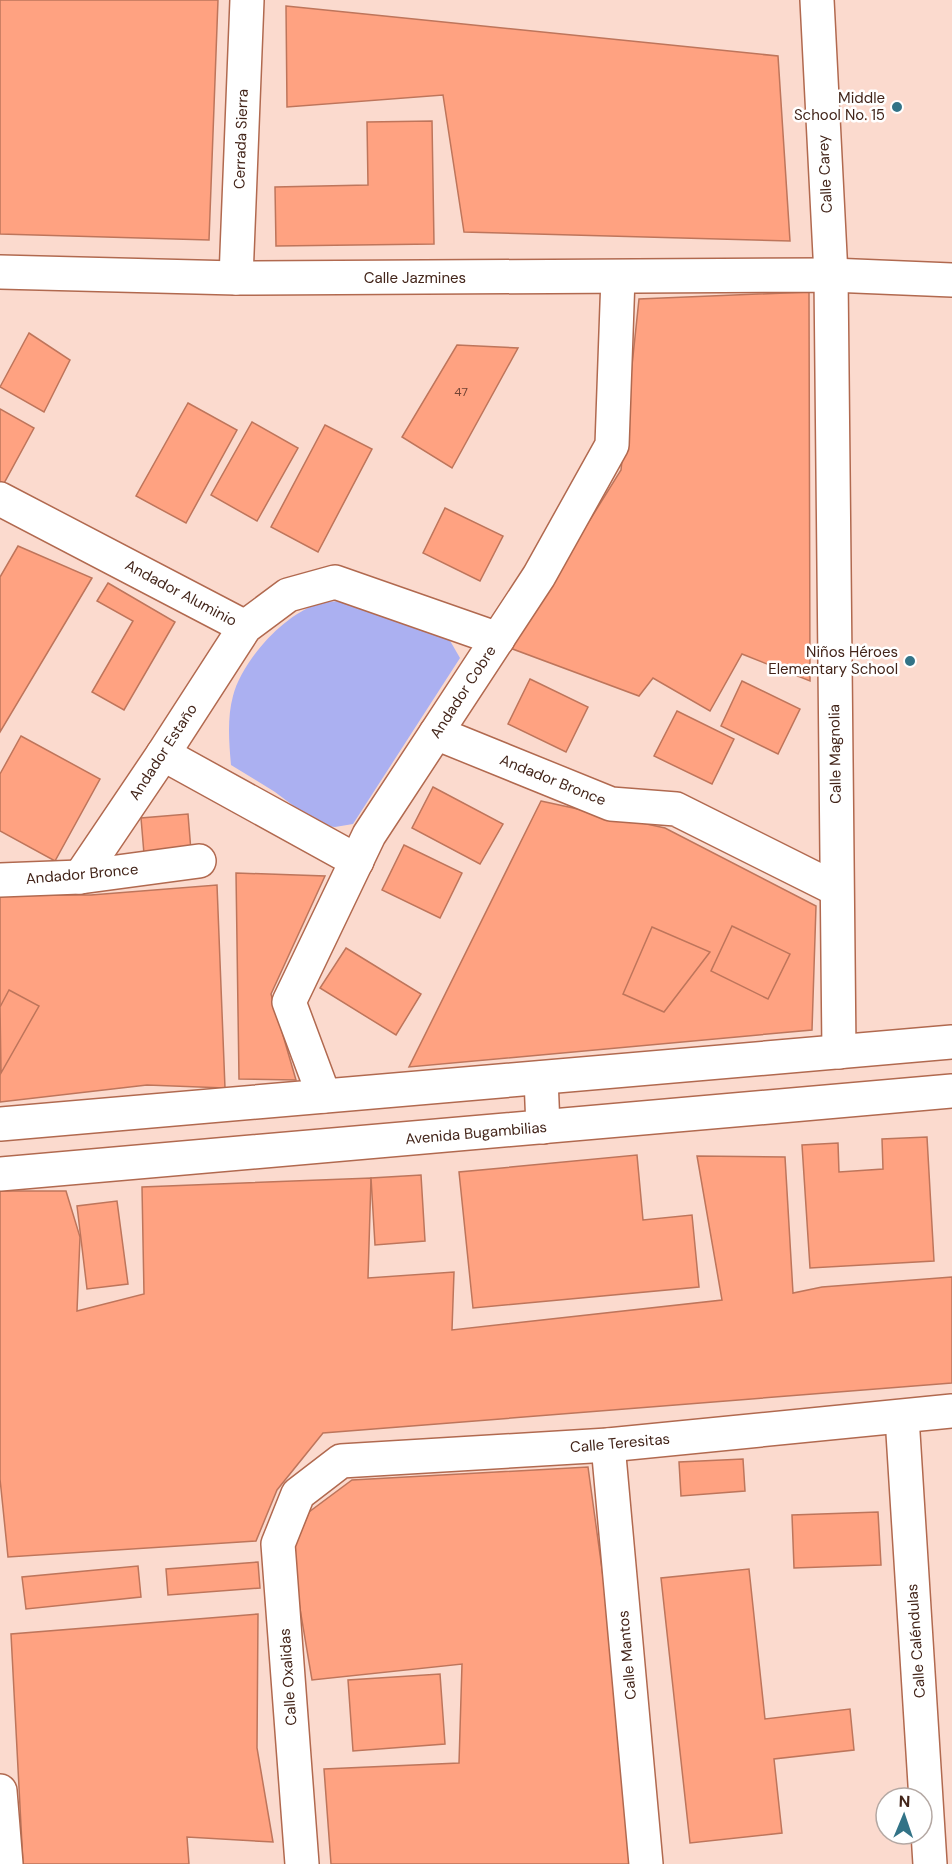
<svg xmlns="http://www.w3.org/2000/svg" width="952" height="1864" viewBox="0 0 952 1864" font-family="'DM Sans',sans-serif">
<style>
.green{fill:#abb0f1}
.building{fill:#ffa281;stroke:#be755b;stroke-width:1.5}
.lines{fill:none;stroke-linecap:round;stroke-linejoin:round}
.minor-casing{stroke:#b1694f;stroke-width:36}
.major-casing{stroke:#b1694f;stroke-width:36}
.minor{stroke:#fff;stroke-width:33}
.major{stroke:#fff;stroke-width:33}
.poi-dot{fill:#327387;stroke:#fff;stroke-width:2}
.labels{text-anchor:middle;stroke-width:5;stroke-linejoin:round;paint-order:stroke}
.number-label{font-size:12px;fill:#724434}
.poi-label{font-size:15px;fill:#43251a;stroke:#fff;text-anchor:end}
.street-label{font-size:15px;fill:#43251a;stroke:#fff}
</style>
<rect width="100%" height="100%" fill="#fbdace"/>
<!-- green -->
<path class="green" d="M354,601L393,605L449,639L460,658L353,824L335,827L319,825L275,792L231,765C229,742 227,718 233,696C242,661 283,615 318,604C329,600 343,602 354,601Z"/>
<!-- building -->
<g class="building">
<polygon points="0,0 218,0 209,240 0,234"/>
<polygon points="286,6 778,56 790,241 464,232 443,95 287,107"/>
<polygon points="432,121 434,244 276,246 275,187 368,185 367,122"/>
<polygon points="809,292 810,681 742,654 710,711 653,678 639,696 510,648 621,470 639,299"/>
<polygon points="29,333 70,360 44,412 0,387"/>
<polygon points="457,345 518,348 452,468 402,437"/>
<polygon points="188,403 237,430 186,523 136,496"/>
<polygon points="0,409 34,428 3,485 0,484"/>
<polygon points="252,422 298,448 257,521 211,495"/>
<polygon points="325,425 372,449 318,552 271,527"/>
<polygon points="445,508 503,536 480,581 423,553"/>
<polygon points="18,546 92,578 0,732 0,577"/>
<polygon points="108,583 175,622 124,710 92,692 133,621 97,601"/>
<polygon points="530,679 588,707 566,752 508,724"/>
<polygon points="742,681 800,709 778,754 721,726"/>
<polygon points="677,711 734,739 712,784 654,756"/>
<polygon points="21,736 100,779 55,861 0,831 0,774"/>
<polygon points="433,787 503,824 480,864 412,828"/>
<polygon points="541,801 665,828 816,906 812,1030 409,1067"/>
<polygon points="188,814 191,851 144,854 141,818"/>
<polygon points="404,845 462,873 440,918 382,890"/>
<polygon points="236,873 325,876 271,994 296,1080 239,1079"/>
<polygon points="217,885 225,1088 147,1085 0,1102 0,895 91,895"/>
<polygon points="732,926 790,954 768,999 711,971"/>
<polygon points="652,927 710,952 664,1012 623,994"/>
<polygon points="346,948 421,994 396,1035 320,988"/>
<polygon points="9,990 39,1006 1,1073 0,1007"/>
<polygon points="927,1137 934,1261 810,1268 802,1145 838,1143 839,1172 883,1169 882,1139"/>
<polygon points="637,1155 643,1220 692,1215 699,1287 473,1308 459,1172"/>
<polygon points="697,1156 785,1157 793,1293 822,1287 952,1277 952,1383 323,1433 277,1490 256,1541 8,1557 0,1479 0,1191 66,1191 80,1237 77,1311 144,1294 142,1187 371,1178 368,1278 454,1272 452,1330 722,1300"/>
<polygon points="421,1175 425,1241 375,1245 371,1178"/>
<polygon points="117,1201 128,1284 87,1289 77,1206"/>
<polygon points="743,1459 745,1491 681,1496 679,1462"/>
<polygon points="588,1467 612,1642 631,1864 331,1864 324,1769 459,1763 462,1664 312,1680 291,1555 309,1512 352,1480"/>
<polygon points="878,1512 881,1565 794,1568 792,1515"/>
<polygon points="258,1562 260,1588 168,1595 166,1569"/>
<polygon points="138,1566 141,1597 26,1609 22,1577"/>
<polygon points="749,1569 765,1719 850,1709 854,1750 774,1759 782,1833 690,1843 661,1578"/>
<polygon points="258,1614 257,1748 273,1842 187,1837 189,1864 23,1864 11,1634"/>
<polygon points="440,1674 445,1744 353,1751 348,1680"/>
</g>
<g class="lines">
<defs>
<g id="minor">
<polyline points="817,0 831,275 839,1052"/>
<polyline points="0,272 236,278 831,275 952,280"/>
<polyline points="236,278 247,0"/>
<polyline points="0,499 245,627"/>
<polyline points="436,733 611,804 676,809 836,889"/>
<polyline points="163,754 357,861"/>
<polyline points="80,877 163,754 245,627 288,595 335,582 498,639"/>
<polyline points="0,880 80,877 199,861"/>
<polyline points="541,1078 543,1127"/>
<polyline points="324,1096 289,1002 369,835 539,576 612,445 618,277"/>
<polyline points="902,1417 930,1864"/>
<polyline points="608,1445 646,1864"/>
<polyline points="0,1791 6,1864"/>
<polyline points="302,1864 278,1544 298,1494 341,1461 608,1445 952,1411"/>
</g>
<g id="major">
<polyline points="0,1124 952,1042"/>
<polyline points="0,1174 952,1091"/>
</g>
</defs>
<!-- minor casing -->
<use href="#minor" class="minor-casing"/>
<!-- major casing -->
<use href="#major" class="major-casing"/>
<!-- minor -->
<use href="#minor" class="minor"/>
<!-- major -->
<use href="#major" class="major"/>
</g>
<!-- markers -->
<g class="poi-dot">
<circle cx="897" cy="107" r="6"/>
<circle cx="910" cy="661" r="6"/>
</g>
<g class="labels">
<!-- number labels -->
<g class="number-label">
<text x="461" y="396">47</text>
</g>
<!-- poi labels -->
<g class="poi-label">
<text x="885" y="103">Middle<tspan x="885" dy="17">School No. 15</tspan></text>
<text x="898" y="657">Niños Héroes<tspan x="898" dy="17">Elementary School</tspan></text>
</g>
<!-- street labels -->
<g class="street-label">
<text transform="translate(241 139) rotate(-88)" y="5">Cerrada Sierra</text>
<text transform="translate(825 174) rotate(-93)" y="5">Calle Carey</text>
<text x="415" y="283">Calle Jazmines</text>
<text transform="translate(181 593) rotate(28)" y="5">Andador Aluminio</text>
<text transform="translate(463 692) rotate(-57)" y="5">Andador Cobre</text>
<text transform="translate(163 752) rotate(-57)" y="5">Andador Estaño</text>
<text transform="translate(835 754) rotate(-91)" y="5">Calle Magnolia</text>
<text transform="translate(553 780) rotate(22)" y="5">Andador Bronce</text>
<text transform="translate(82 874) rotate(-5)" y="5">Andador Bronce</text>
<text transform="translate(476 1133) rotate(-5)" y="5">Avenida Bugambilias</text>
<text transform="translate(620 1443) rotate(-5)" y="5">Calle Teresitas</text>
<text transform="translate(916 1641) rotate(-94)" y="5">Calle Caléndulas</text>
<text transform="translate(627 1655) rotate(-95)" y="5">Calle Mantos</text>
<text transform="translate(288 1677) rotate(-94)" y="5">Calle Oxalidas</text>
</g>
</g>
<!-- north arrow -->
<g transform="translate(904 1816) rotate(2)"><circle r="28" fill="#ffffff" stroke="#b4a8a3" stroke-width="1.5"/>
<path d="M0-4.5L10 22L0 15L-10 22Z" fill="#327387"/>
<text y="-9" font-size="16" font-weight="bold" text-anchor="middle" fill="#43251a">N</text>
</g>
</svg>
